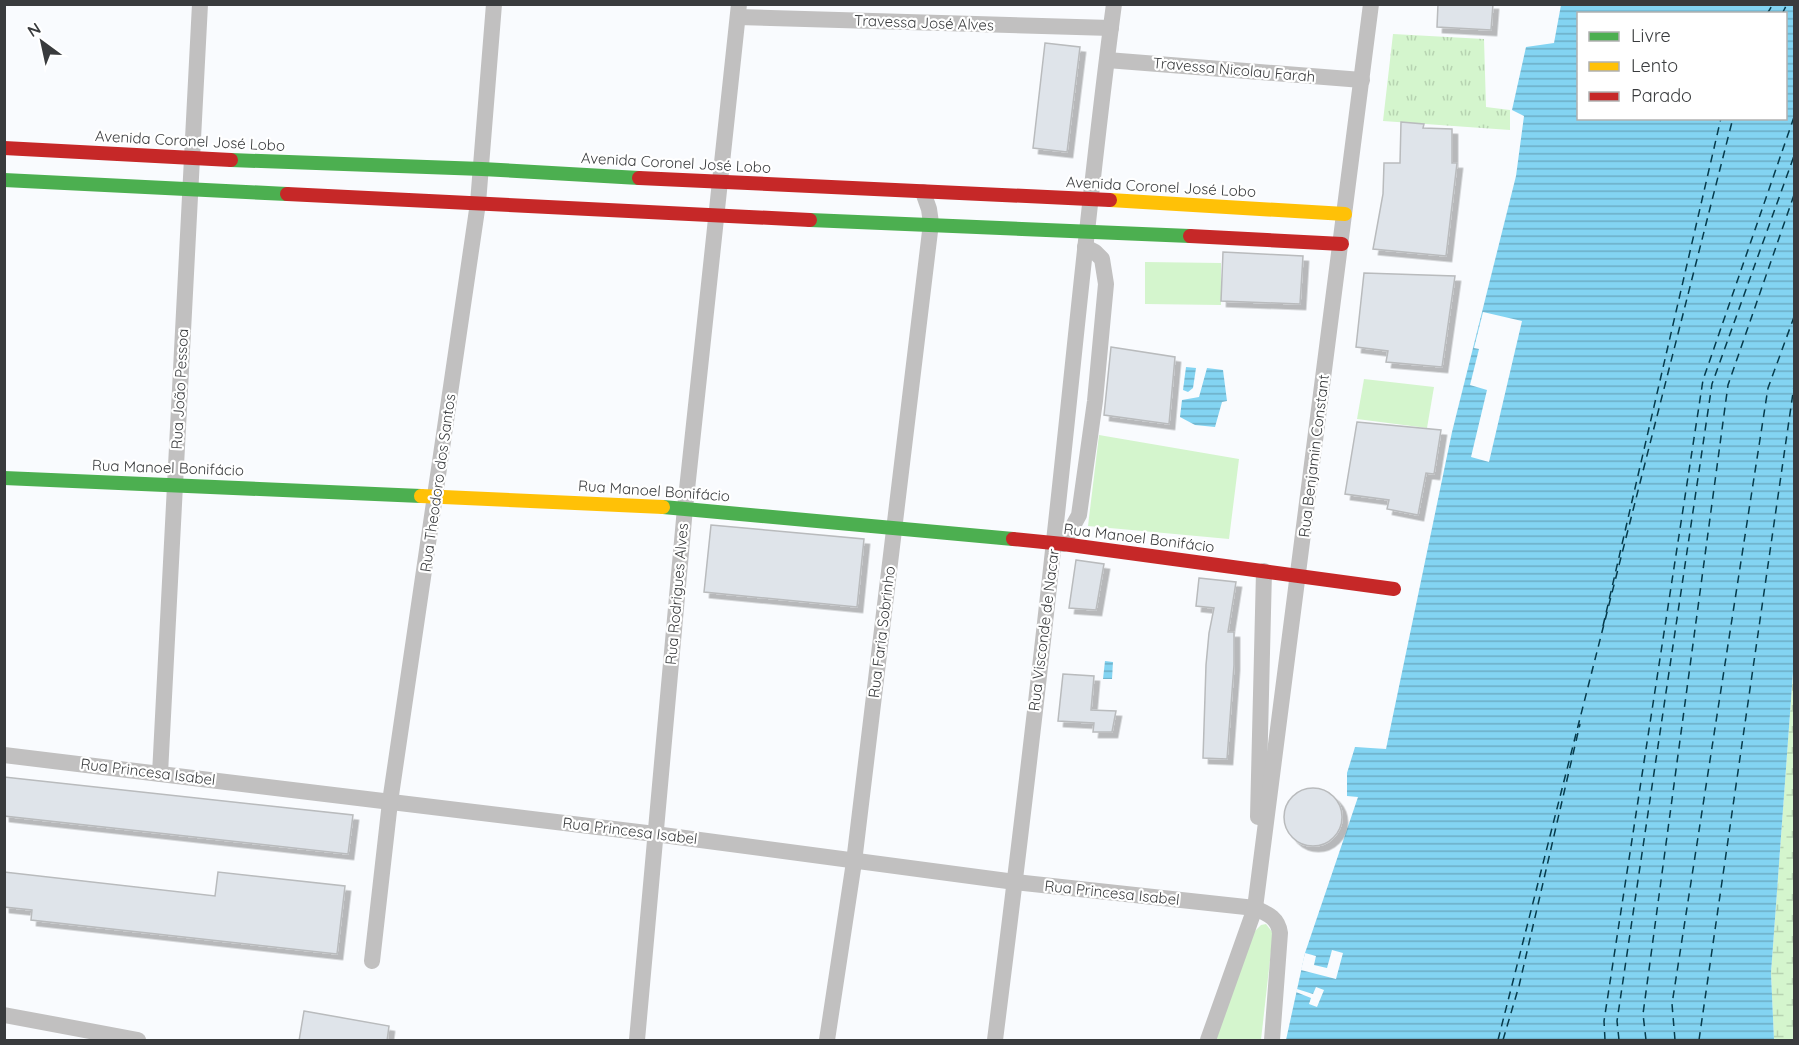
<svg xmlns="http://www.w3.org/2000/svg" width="1799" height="1045" viewBox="0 0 1799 1045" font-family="Quicksand,sans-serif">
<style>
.grass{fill:url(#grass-tufts)}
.wetland{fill:url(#wetland-marsh)}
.park{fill:#d4f5cd}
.water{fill:url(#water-rules);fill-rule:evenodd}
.pier{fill:#f9fbfe}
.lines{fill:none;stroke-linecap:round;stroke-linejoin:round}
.ferry{stroke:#063b4c;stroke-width:1.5;stroke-dasharray:8 6;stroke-linecap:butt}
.building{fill:#dfe4ea;stroke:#b9bbbd;stroke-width:1.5;filter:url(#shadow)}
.street{stroke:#c1c0c0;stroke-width:16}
.fast{stroke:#4caf50;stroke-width:14}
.slow{stroke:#ffc107;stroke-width:14}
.jam{stroke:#c62828;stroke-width:14}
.labels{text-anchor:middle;stroke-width:4.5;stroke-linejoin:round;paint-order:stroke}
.street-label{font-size:15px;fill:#393b3d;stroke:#fff}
</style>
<defs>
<pattern id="grass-tufts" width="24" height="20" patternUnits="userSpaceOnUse" patternTransform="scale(1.5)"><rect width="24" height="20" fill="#d4f5cd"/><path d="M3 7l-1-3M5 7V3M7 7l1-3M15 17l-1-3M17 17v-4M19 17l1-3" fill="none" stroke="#b7d3b1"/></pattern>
<pattern id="wetland-marsh" width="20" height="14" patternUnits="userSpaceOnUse" patternTransform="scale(1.5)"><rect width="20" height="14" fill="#d4f5cd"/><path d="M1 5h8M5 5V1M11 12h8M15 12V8" fill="none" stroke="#b7d3b1"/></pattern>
<pattern id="water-rules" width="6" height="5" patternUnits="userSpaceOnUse" patternTransform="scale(1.5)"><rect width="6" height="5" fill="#83d4f2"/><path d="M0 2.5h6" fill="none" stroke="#6cadc5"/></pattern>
<filter id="shadow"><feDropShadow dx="5.5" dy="5.5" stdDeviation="0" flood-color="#0004"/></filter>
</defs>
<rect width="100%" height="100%" fill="#f9fbfe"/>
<!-- grass -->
<polygon class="grass" points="1393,34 1484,39 1486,107 1510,110 1510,130 1383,121"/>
<!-- wetland -->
<polygon class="wetland" points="1794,659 1794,1040 1774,1040 1771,973"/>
<!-- park -->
<g class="park">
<polygon points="1145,262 1221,263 1221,305 1145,304"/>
<polygon points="1364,379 1434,387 1427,428 1357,419"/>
<polygon points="1099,435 1239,459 1229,539 1088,526"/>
<polygon points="1266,924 1273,933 1261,1040 1215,1040 1253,933 1261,925"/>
</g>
<!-- water -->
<g class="water">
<path d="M1561,5H1794V659L1771,973L1774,1040H1286L1305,953L1358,797L1347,796V773L1355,747L1386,749L1452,432L1516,176L1524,116L1512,110L1526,47L1554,43ZM1578,14H1786V118H1578Z"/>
<polygon points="1186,367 1196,368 1193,388 1188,392 1183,390"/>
<polygon points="1207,368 1223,370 1227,401 1222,402 1215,427 1195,425 1180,417 1182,400 1199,397"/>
<polygon points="1105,661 1113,662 1112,679 1103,679"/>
</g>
<!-- pier -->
<g class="pier">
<polygon points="1483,312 1522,321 1489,462 1471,457 1487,390 1470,385 1479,349 1474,348"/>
<polygon points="1332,950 1343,953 1336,979 1301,970 1305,953 1316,956 1314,965 1327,968"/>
<polygon points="1316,987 1324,990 1317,1007 1309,1004 1311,998 1296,992 1297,989 1313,994"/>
</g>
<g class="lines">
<!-- ferry -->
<g class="ferry">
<polyline points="1767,14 1773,4"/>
<polyline points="1782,14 1787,4"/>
<polyline points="1603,626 1721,118"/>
<polyline points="1498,1040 1733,118"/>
<polyline points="1503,1040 1519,986 1580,724"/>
<polyline points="1605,1040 1604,1021 1703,380 1794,117"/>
<polyline points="1619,1040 1617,1021 1712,384 1794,156"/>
<polyline points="1646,1040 1643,1014 1728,385 1794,195"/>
<polyline points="1675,1040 1672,1004 1768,388 1794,317"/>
<polyline points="1699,1040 1794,386"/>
</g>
</g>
<!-- building -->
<g class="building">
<polygon points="1438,4 1493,4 1491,30 1437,27"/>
<polygon points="1045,43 1080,47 1067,152 1033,148"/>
<polygon points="1401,122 1424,124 1423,128 1452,129 1452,163 1457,163 1446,256 1373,249 1383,194 1384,163 1400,163"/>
<polygon points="1223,252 1303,256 1300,304 1221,301"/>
<polygon points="1364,273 1455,276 1442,367 1386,362 1388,351 1356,347"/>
<polygon points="1111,347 1175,357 1169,424 1104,415"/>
<polygon points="1357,422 1441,430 1434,474 1426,473 1418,515 1387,509 1389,500 1345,494"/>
<polygon points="711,525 864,539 857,607 704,592"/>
<polygon points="1076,560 1104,564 1096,610 1069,608"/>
<polygon points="1199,578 1236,582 1228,632 1234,632 1234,665 1227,759 1203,758 1206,665 1209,633 1214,608 1196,606"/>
<polygon points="1063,674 1094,676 1091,710 1116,711 1112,732 1093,732 1094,723 1058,721"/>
<polygon points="4,777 353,815 348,854 4,816"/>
<circle cx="1313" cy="817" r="29"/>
<polygon points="4,872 215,896 218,872 345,886 337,954 31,920 32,910 4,907"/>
<polygon points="304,1011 389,1026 387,1041 299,1041"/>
</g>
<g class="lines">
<!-- street -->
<g class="street">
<polyline points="738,17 1111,28"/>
<polyline points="1107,60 1362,80"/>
<polyline points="1063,544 1079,515 1095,401 1106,284 1102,259 1095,252 1085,247"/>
<path d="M4,755L655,834L1015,882L1255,908C1268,914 1278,918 1280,933L1272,1040"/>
<polyline points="160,774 200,4"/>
<polyline points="1258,817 1264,571"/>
<polyline points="372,961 390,802 478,203 494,4"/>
<polyline points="4,1015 138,1040"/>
<polyline points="637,1040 685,508 739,4"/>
<polyline points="827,1040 854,862 931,223 929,209 923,192"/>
<path d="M995,1040C1016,874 1036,708 1054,541C1074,362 1090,183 1114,4"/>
<polyline points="1208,1040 1255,908 1371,4"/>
</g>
<!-- fast -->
<g class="fast">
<polyline points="231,160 482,169 639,178"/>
<polyline points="4,180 287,194"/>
<polyline points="810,220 1190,236"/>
<polyline points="4,478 421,496"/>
<polyline points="663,507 1013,539"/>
</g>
<!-- slow -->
<g class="slow">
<polyline points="1110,200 1345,214"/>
<polyline points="421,496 663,507"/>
</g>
<!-- jam -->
<g class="jam">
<polyline points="4,148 231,160"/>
<polyline points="639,178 1110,200"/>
<polyline points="287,194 810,220"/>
<polyline points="1190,236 1342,244"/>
<polyline points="1013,539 1063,544 1394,589"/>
</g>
</g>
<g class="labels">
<!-- street labels -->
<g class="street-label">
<text transform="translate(924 23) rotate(2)" y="5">Travessa José Alves</text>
<text transform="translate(1234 70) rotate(5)" y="5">Travessa Nicolau Farah</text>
<text transform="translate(190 141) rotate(3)" y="5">Avenida Coronel José Lobo</text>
<text transform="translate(676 163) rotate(3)" y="5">Avenida Coronel José Lobo</text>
<text transform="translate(1161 187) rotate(3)" y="5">Avenida Coronel José Lobo</text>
<text transform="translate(180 389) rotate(-87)" y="5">Rua João Pessoa</text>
<text transform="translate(1314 456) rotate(-83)" y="5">Rua Benjamin Constant</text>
<text transform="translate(168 468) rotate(2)" y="5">Rua Manoel Bonifácio</text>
<text transform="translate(438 483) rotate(-82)" y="5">Rua Theodoro dos Santos</text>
<text transform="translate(654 491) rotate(4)" y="5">Rua Manoel Bonifácio</text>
<text transform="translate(1139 538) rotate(7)" y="5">Rua Manoel Bonifácio</text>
<text transform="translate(677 594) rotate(-85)" y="5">Rua Rodrigues Alves</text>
<text transform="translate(1044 630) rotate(-83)" y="5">Rua Visconde de Nacar</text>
<text transform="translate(882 632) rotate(-83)" y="5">Rua Faria Sobrinho</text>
<text transform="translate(148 772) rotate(7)" y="5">Rua Princesa Isabel</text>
<text transform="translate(630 831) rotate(7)" y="5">Rua Princesa Isabel</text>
<text transform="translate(1112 893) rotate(6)" y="5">Rua Princesa Isabel</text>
</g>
</g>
<!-- border -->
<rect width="1799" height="1045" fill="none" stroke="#393b3d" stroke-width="12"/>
<!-- legend -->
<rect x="1577" y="12" width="210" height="108" fill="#ffffff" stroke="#b0b1b1" stroke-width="1.5"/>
<rect x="1589" y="32" width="30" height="9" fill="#4caf50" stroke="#b0b1b1" stroke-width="1.5"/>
<text x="1631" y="42" font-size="18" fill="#393b3d">Livre</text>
<rect x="1589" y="62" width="30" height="9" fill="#ffc107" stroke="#b0b1b1" stroke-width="1.5"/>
<text x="1631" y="72" font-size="18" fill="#393b3d">Lento</text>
<rect x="1589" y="92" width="30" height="9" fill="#c62828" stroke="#b0b1b1" stroke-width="1.5"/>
<text x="1631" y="102" font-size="18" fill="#393b3d">Parado</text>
<!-- north arrow -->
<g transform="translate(42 42) rotate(327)" stroke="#ffffff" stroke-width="4.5" paint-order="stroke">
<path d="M0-4.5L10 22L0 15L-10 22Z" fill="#393b3d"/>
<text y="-9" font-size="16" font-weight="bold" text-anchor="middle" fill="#393b3d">N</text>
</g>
</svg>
